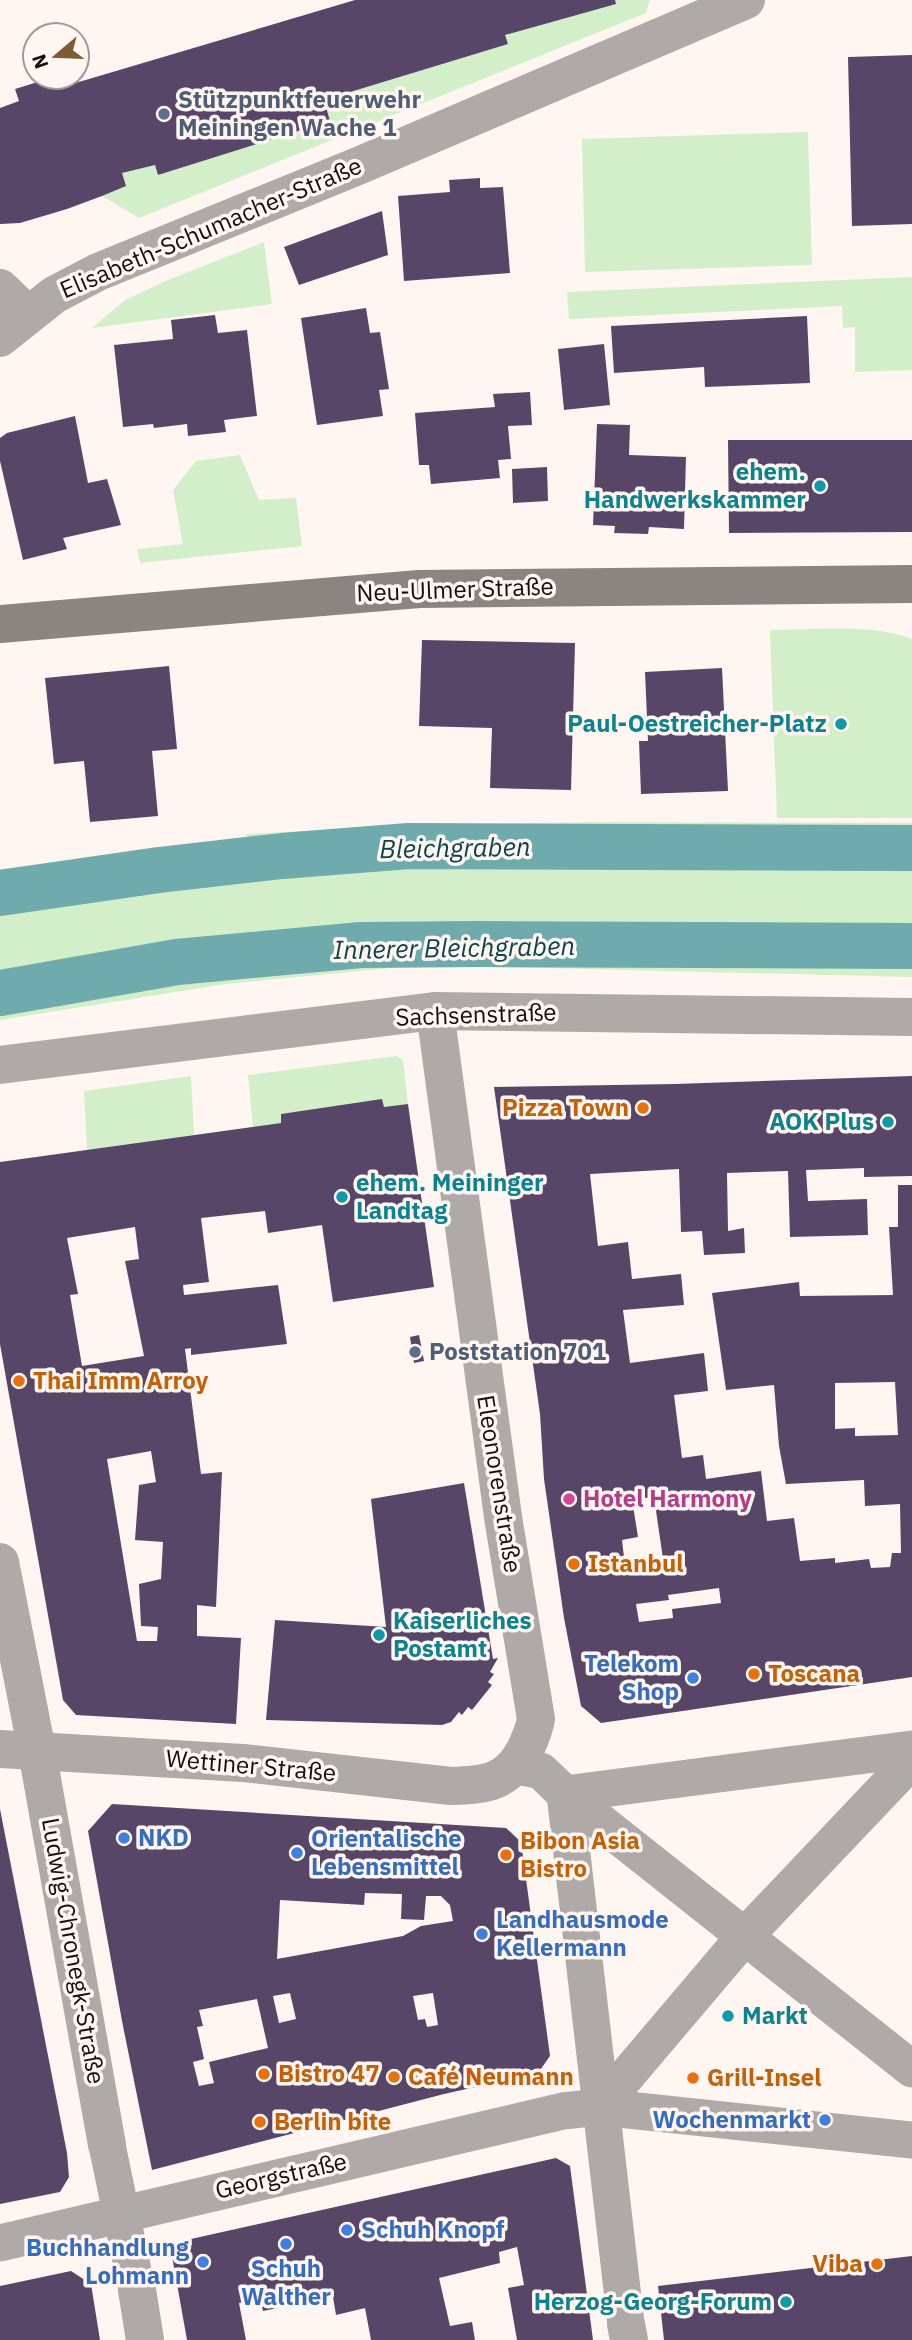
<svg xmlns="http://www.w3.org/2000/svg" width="912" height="2340" viewBox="0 0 912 2340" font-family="'IBM Plex Sans',sans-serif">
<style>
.green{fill:#d3efca}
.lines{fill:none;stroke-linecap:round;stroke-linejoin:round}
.canal{stroke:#6faaad;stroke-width:46}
.building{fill:#584669;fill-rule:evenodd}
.pedestrian{stroke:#afaaa8;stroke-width:37}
.minor{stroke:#afaaa8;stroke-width:38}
.secondary{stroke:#8c8481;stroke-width:38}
.service-dot{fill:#5c6f8a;stroke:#fff6f1;stroke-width:2.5}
.culture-dot{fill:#0f9aa8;stroke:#fff6f1;stroke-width:2.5}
.food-dot{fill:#e8710a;stroke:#fff6f1;stroke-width:2.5}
.hotel-dot{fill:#d1479c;stroke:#fff6f1;stroke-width:2.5}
.shop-dot{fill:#3f7fe0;stroke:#fff6f1;stroke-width:2.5}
.labels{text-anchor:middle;stroke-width:7;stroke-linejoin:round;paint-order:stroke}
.service-label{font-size:24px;font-weight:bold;fill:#4e5e75;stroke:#fff6f1;text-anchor:start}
.street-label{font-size:24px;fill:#120f0d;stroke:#fff6f1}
.culture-label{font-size:24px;font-weight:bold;fill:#0d838f;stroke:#fff6f1;text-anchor:end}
.food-label{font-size:24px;font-weight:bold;fill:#c56008;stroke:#fff6f1;text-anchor:start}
.hotel-label{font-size:24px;font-weight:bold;fill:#b23c85;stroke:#fff6f1;text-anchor:start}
.shop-label{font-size:24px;font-weight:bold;fill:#366cbe;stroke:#fff6f1;text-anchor:start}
.water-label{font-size:26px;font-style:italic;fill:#0c4447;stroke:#fff6f1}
</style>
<rect width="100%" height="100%" fill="#fff6f1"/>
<!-- green -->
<g class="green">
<polygon points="495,0 650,0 646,13 139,218 102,196 122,173 155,165 158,174 330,121 324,100 507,44"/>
<polygon points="808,132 812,265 585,272 582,139"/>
<polygon points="264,242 272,304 92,328 125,300 168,280"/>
<polygon points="912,277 912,370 855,372 855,327 843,328 842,306 569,319 567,292"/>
<polygon points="240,455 259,500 296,498 302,546 140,563 137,549 183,544 173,490 196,461"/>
<path d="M770,630C814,630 871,623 912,639V818H777Z"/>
<polygon points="600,822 912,823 912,977 422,965 226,984 0,1020 0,869 248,840 246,834 451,824"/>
<polygon points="396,1056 403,1060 408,1104 384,1107 382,1100 281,1114 281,1123 253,1127 248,1075"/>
<polygon points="191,1076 194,1135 87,1150 84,1091"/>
</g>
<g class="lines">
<!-- canal -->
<g class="canal">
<polyline points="0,893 159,870 282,856 409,846 912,848"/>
<polyline points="0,993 177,962 361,945 479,944 912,946"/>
</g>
</g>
<!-- building -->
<g class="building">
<polygon points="355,0 615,0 616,4 505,35 508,44 324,100 330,121 158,175 155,165 122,173 126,186 102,196 67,209 20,223 0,224 0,108 19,101 15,89 54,77 59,77 62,87"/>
<polygon points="912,55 912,224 852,226 848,57"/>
<polygon points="480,178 480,188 503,187 510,273 404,281 398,196 450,192 449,180"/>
<polygon points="382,211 388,255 299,285 284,247"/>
<polygon points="366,308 370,333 380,332 389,389 379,390 383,416 317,425 301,318"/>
<polygon points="215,315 218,333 247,330 257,416 224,420 226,432 188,436 187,424 154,428 153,424 123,427 114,345 173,339 171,320"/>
<polygon points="807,316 810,383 705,387 704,367 614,373 611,326"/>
<polygon points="604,344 610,405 564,410 558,349"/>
<polygon points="530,392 532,425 508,426 511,459 498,460 500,478 431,484 429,465 419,465 415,413 495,407 493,394"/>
<polygon points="75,416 88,483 107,479 121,525 63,538 67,549 23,560 0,461 0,438 7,433"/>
<polygon points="597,424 630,425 629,455 686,457 684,529 649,527 648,534 614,533 615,526 593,525"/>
<polygon points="728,440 912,440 912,532 729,533"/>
<polygon points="547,467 548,501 513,503 512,469"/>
<polygon points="422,640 575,643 571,790 490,788 492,728 419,726"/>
<polygon points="169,666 177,749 152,751 158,816 90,822 84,761 54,764 45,678"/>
<polygon points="722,668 728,791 641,794 639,741 648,741 645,672"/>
<path d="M912,1076V1176L864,1177V1168L806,1170L808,1201L867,1199L868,1235L790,1237L788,1171L727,1173L728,1231L744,1228L745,1253L704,1255L702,1231L681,1232L679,1169L590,1174L598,1246L628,1242L632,1279L681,1274L684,1305L623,1310L630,1363L704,1353L708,1391L674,1395L682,1458L703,1455L706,1479L761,1471L767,1521L794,1518L800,1561L835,1558V1563L869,1559L871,1568L890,1567L892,1553H901L900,1504L865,1506L864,1480L786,1484L779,1446L774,1385L726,1390L712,1293L799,1282L800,1296L893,1295L889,1227H898V1185H912V1677L601,1723L581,1706L564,1618L544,1479L540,1414L494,1087L675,1084ZM835,1383L895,1382L898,1435L855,1436V1428L835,1429ZM645,1491V1498L654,1497L663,1559L625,1566L622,1540L638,1537L631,1493ZM719,1588L721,1603L672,1609L673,1618L639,1622L636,1604L669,1600L668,1595Z"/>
<path d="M382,1099L384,1107L408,1104L434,1287L333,1302L322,1225L268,1233L265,1211L201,1218L209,1282L183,1285L184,1295L278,1285L287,1344L191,1355V1348L185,1349L201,1474L222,1472L216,1607L197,1605V1636L241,1638L236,1724L76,1715L63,1700L0,1344V1162L281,1123V1114ZM135,1227L139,1259L125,1261L144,1356L82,1366L70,1295L78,1294L67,1238ZM151,1451L156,1482L139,1485L135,1540L163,1542L161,1579L139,1584L141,1626L158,1627L157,1641H137L107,1459Z"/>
<polygon points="419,1335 424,1361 414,1363 410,1337"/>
<polygon points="464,1483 493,1659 498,1658 490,1672 494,1674 488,1682 492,1685 472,1710 468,1707 462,1715 459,1712 451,1722 442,1725 266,1720 275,1620 386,1627 371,1499"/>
<path d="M112,1804L506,1828L521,1842L550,2056L538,2073L444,2094L152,2170L122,2021L88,1831ZM365,1893L402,1894L401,1919L424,1920L426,1896H441L450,1905L453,1921L421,1926L403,1936L277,1959L280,1900L364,1905ZM290,1993L296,2019L279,2023L273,1996ZM433,1993L438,2025L427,2027L425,2019L418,2020L413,1996ZM257,1999L268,2048L209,2062L214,2083L199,2086L193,2062L204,2059L197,2027L203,2026L199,2010Z"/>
<polygon points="0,1809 67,2153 69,2177 60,2192 0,2204"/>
<polygon points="556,2158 570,2166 593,2340 517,2340 508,2288 524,2285 517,2247 499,2252 500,2263 439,2278 450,2326 472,2322 475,2340 371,2340 365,2308 336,2315 333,2297 263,2311 260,2299 239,2303 246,2340 187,2340 172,2256 182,2241"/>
<polygon points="912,2256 912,2340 664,2340 658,2286"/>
<polygon points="71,2271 91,2284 100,2340 0,2340 0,2286"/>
</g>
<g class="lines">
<!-- pedestrian -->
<g class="pedestrian">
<polyline points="517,1766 541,1771 565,1794 626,2324"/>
<polyline points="565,1794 912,2069"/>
<polyline points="565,1794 912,1749"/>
<polyline points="600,2107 745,1936 912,1760"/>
<polyline points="107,2145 137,2290"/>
<polyline points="0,2243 563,2111 600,2107 912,2140"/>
</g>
<!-- minor -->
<g class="minor">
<polyline points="0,288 27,314"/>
<polyline points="0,338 54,295 98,272 358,166 746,0"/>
<polyline points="0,1065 435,1011 912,1017"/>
<polyline points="0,1562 37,1751 107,2145"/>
<path d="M0,1749L243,1763L451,1786C486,1785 507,1783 525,1750C530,1739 534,1731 536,1719L503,1517L435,1011"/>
<polyline points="137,2290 145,2340"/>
<polyline points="626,2324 629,2340"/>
</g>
<!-- secondary -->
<polyline class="secondary" points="0,624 419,589 912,584"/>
</g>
<!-- markers -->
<g class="service-dot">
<circle cx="164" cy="114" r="7"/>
<circle cx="415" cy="1352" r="7"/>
</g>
<g class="culture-dot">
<circle cx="820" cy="486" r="7"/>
<circle cx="841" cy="724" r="7"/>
<circle cx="888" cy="1122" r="7"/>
<circle cx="342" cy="1197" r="7"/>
<circle cx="379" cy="1635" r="7"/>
<circle cx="728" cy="2016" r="7"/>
<circle cx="786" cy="2302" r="7"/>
</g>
<g class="food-dot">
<circle cx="643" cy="1108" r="7"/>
<circle cx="19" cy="1381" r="7"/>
<circle cx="574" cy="1564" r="7"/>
<circle cx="754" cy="1674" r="7"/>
<circle cx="506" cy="1855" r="7"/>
<circle cx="264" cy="2074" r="7"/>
<circle cx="394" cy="2077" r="7"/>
<circle cx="693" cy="2078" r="7"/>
<circle cx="260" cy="2122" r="7"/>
<circle cx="877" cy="2264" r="7"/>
</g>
<circle class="hotel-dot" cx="569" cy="1499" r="7"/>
<g class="shop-dot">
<circle cx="693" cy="1678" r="7"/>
<circle cx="124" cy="1838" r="7"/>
<circle cx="297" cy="1853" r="7"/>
<circle cx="482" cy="1934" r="7"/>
<circle cx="825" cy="2120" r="7"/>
<circle cx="347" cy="2230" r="7"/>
<circle cx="286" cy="2244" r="7"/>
<circle cx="203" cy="2262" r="7"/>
</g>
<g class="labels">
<!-- service labels -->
<g class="service-label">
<text x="178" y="108">Stützpunktfeuerwehr<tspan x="178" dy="28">Meiningen Wache 1</tspan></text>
<text x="429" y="1360">Poststation 701</text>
</g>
<!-- street labels -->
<g class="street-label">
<text transform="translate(211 228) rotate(-23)" y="8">Elisabeth-Schumacher-Straße</text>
<text transform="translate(455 590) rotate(-2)" y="8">Neu-Ulmer Straße</text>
<text transform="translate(476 1015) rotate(-2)" y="8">Sachsenstraße</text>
<text transform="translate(499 1484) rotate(81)" y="8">Eleonorenstraße</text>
<text transform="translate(251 1766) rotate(5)" y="8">Wettiner Straße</text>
<text transform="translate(73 1951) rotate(80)" y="8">Ludwig-Chronegk-Straße</text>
<text transform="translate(281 2176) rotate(-13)" y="8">Georgstraße</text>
</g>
<!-- culture labels -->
<g class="culture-label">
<text x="806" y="480">ehem.<tspan x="806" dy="28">Handwerkskammer</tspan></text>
<text x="827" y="732">Paul-Oestreicher-Platz</text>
<text x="874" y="1130">AOK Plus</text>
<text x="356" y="1191" text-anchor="start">ehem. Meininger<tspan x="356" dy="28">Landtag</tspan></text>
<text x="393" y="1629" text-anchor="start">Kaiserliches<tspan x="393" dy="28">Postamt</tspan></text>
<text x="742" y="2024" text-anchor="start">Markt</text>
<text x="772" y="2310">Herzog-Georg-Forum</text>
</g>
<!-- food labels -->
<g class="food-label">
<text x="629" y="1116" text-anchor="end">Pizza Town</text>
<text x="33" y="1389">Thai Imm Arroy</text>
<text x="588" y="1572">Istanbul</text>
<text x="768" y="1682">Toscana</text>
<text x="520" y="1849">Bibon Asia<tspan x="520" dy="28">Bistro</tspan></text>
<text x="278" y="2082">Bistro 47</text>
<text x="408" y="2085">Café Neumann</text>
<text x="707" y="2086">Grill-Insel</text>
<text x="274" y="2130">Berlin bite</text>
<text x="863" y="2272" text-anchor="end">Viba</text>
</g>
<!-- hotel labels -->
<g class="hotel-label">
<text x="583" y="1507">Hotel Harmony</text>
</g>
<!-- shop labels -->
<g class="shop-label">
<text x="679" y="1672" text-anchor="end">Telekom<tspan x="679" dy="28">Shop</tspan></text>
<text x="138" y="1846">NKD</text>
<text x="311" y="1847">Orientalische<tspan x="311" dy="28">Lebensmittel</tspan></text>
<text x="496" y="1928">Landhausmode<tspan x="496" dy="28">Kellermann</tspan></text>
<text x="811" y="2128" text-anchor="end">Wochenmarkt</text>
<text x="361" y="2238">Schuh Knopf</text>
<text x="189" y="2256" text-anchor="end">Buchhandlung<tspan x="189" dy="28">Lohmann</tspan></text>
<text x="286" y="2277" text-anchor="middle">Schuh<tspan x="286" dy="28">Walther</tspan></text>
</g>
<!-- water labels -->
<g class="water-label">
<text transform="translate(455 848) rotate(-1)" y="9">Bleichgraben</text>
<text transform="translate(454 948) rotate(-1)" y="9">Innerer Bleichgraben</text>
</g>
</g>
<!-- north arrow -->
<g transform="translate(56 56) rotate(251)"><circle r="33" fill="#fff6f1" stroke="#a09a96" stroke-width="2"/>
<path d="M0-5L12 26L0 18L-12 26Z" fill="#7b5d31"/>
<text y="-10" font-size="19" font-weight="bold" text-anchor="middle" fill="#120f0d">N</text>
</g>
</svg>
